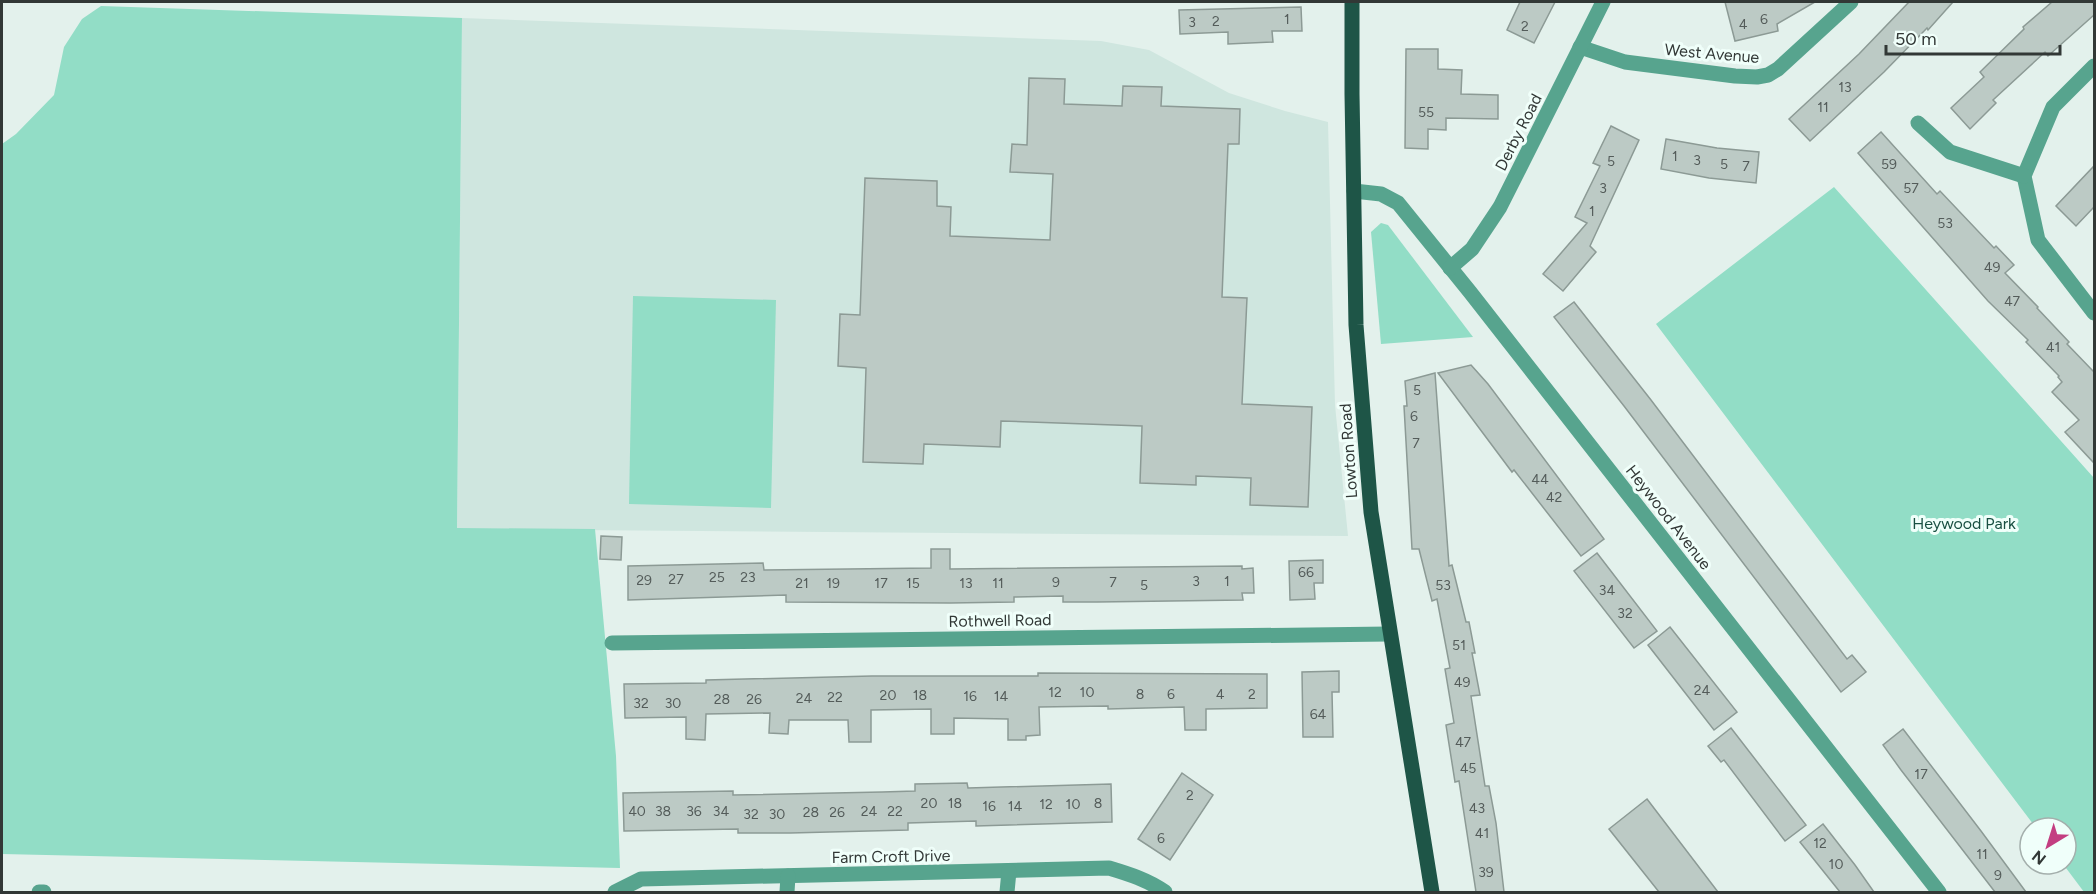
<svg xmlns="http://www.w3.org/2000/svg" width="2096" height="894" viewBox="0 0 2096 894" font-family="Figtree,sans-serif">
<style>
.built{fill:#cfe6df}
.green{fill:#92ddc6}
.building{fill:#bccac5;stroke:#8c9a95;stroke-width:1.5}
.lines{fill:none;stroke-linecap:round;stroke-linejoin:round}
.minor{stroke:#57a48e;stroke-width:15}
.major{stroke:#1e5547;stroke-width:15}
.labels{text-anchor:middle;stroke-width:6;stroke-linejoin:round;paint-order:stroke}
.number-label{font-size:14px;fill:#545c5a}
.street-label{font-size:16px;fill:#323836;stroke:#f0fffa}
.park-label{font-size:16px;fill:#195042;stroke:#f0fffa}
</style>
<rect width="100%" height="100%" fill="#e3f1ec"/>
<!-- built -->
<polygon class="built" points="462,18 1101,41 1149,50 1229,93 1285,111 1328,122 1335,405 1348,536 457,529"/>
<!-- green -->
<g class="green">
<polygon points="101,6 462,18 457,528 595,529 616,756 620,868 2,854 2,144 16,134 54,95 64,47 82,19"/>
<polygon points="1834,187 2094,478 2094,892 2084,892 2063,864 2066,864 2066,828 2036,828 1656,324"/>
<polygon points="1381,223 1388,225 1473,337 1381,344 1371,232"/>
<polygon points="633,296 776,300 771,508 629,504"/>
</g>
<!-- building -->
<g class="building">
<polygon points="1520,2 1555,2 1534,43 1507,30"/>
<polygon points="1725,2 1815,2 1777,24 1778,31 1735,41"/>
<polygon points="1909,2 1953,2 1928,30 1927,28 1884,72 1810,141 1789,119 1859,54"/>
<polygon points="2052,2 2094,2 2094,15 2048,56 2045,52 1993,100 1996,103 1970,129 1951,108 1984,77 1980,72 2024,29 2023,27"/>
<polygon points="1301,7 1302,31 1272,31 1273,42 1228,44 1228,32 1180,34 1179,10"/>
<polygon points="1406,49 1438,49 1438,69 1462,70 1461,94 1498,95 1498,119 1446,118 1446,130 1428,129 1428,149 1405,148"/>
<polygon points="1029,78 1065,79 1064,104 1122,106 1123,86 1162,87 1161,106 1240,109 1239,144 1228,144 1222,297 1247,298 1242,404 1312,407 1308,507 1250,505 1251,478 1196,476 1196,485 1140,483 1142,426 1001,421 1000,447 924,444 923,464 863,462 866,368 838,366 840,314 860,315 865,178 937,181 937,206 951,207 950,236 1050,240 1053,174 1010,172 1012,144 1027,145"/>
<polygon points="1611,126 1639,140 1590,246 1596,252 1563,291 1543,274 1587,223 1575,217 1600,166 1593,163"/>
<polygon points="1881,132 1937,194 1940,191 1994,248 1996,246 2014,265 2005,273 2038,307 2037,308 2069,342 2067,344 2094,372 2094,463 2065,432 2079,420 2052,392 2062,382 2058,377 2059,376 2026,342 2028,340 1988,301 1858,153"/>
<polygon points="1666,139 1717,148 1759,152 1756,183 1709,178 1661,169"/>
<polygon points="2094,166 2094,207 2076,226 2056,206"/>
<polygon points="1574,302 1651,400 1847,659 1852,655 1866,672 1841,692 1624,406 1554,317"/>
<polygon points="1471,365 1488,384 1604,539 1581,556 1514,470 1512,472 1438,373"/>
<polygon points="1435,373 1449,566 1452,565 1466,622 1469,622 1475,653 1472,653 1480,695 1471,696 1485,786 1489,786 1496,823 1504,892 1476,892 1459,781 1455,782 1446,725 1454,723 1445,669 1450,668 1437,599 1432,601 1419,549 1412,549 1404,406 1407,406 1405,381"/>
<polygon points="601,536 622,537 621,560 600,559"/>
<polygon points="931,549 950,549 950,569 1242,566 1242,569 1253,568 1254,593 1242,593 1243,600 1097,602 1063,602 1063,596 1014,597 1014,602 950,603 786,602 786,595 628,600 628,566 763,563 764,570 931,568"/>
<polygon points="1597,553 1657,631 1634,648 1574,571"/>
<polygon points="1323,560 1323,583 1314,583 1315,599 1290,600 1289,561"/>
<polygon points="1670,627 1737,712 1714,730 1648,645"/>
<polygon points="1339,671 1339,692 1332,692 1333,737 1303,737 1302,672"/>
<polygon points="1038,673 1267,674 1267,708 1206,709 1206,730 1185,730 1184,707 1108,709 1108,706 1039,707 1040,735 1026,736 1026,740 1008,740 1008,719 954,718 954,734 931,734 931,709 871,710 871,742 849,742 848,720 789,720 788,734 769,733 770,713 706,714 705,740 686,739 686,717 625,718 624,684 706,683 706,680 872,676 1038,676"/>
<polygon points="1731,728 1806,825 1785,841 1724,760 1721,762 1708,746"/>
<polygon points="1903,729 1981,831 2026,892 1995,892 1901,770 1883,745"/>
<polygon points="1182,773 1213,795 1170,860 1138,839"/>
<polygon points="967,783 968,788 1111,784 1112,822 976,826 976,821 908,823 908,830 790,833 738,833 738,829 624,831 623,793 733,791 733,795 882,792 915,791 915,784"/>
<polygon points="1647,799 1718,892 1659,892 1609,829"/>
<polygon points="1823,824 1855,865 1874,892 1840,892 1800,842"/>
</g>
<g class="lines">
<!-- minor -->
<g class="minor">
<polyline points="1580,47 1625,62 1735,76 1757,77 1768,75 1778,69 1851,2"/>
<polyline points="2094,66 2053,107 2024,176 2038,240 2094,313"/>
<polyline points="1918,123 1950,152 2024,176"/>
<polyline points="1354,191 1381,194 1398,203 1470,292 1939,892"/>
<polyline points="1450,268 1472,249 1500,207 1603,2"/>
<polyline points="612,643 1389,634"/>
<polyline points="39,892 44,892"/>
<path d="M615,892L641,879L1109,868C1129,874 1148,880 1165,892"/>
<polyline points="787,892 788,876"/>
<polyline points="1007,892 1009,871"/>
</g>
<!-- major -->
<polyline class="major" points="1352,2 1352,94 1356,325 1371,512 1432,892"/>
</g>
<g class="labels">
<!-- number labels -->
<g class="number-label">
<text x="1287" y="24">1</text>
<text x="1764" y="24">6</text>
<text x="1216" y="26">2</text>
<text x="1192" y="27">3</text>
<text x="1743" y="29">4</text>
<text x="1525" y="31">2</text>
<text x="1845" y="92">13</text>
<text x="1823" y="112">11</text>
<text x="1426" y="117">55</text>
<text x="1675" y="161">1</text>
<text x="1697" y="165">3</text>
<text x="1611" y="166">5</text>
<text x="1724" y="169">5</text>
<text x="1889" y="169">59</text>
<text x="1746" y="171">7</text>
<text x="1603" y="193">3</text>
<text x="1911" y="193">57</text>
<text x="1592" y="216">1</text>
<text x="1945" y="228">53</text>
<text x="1992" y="272">49</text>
<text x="2012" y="306">47</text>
<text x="2053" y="352">41</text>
<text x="1417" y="395">5</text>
<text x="1414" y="421">6</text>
<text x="1416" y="448">7</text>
<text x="1540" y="484">44</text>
<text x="1554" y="502">42</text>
<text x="1306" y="577">66</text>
<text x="717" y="582">25</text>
<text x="748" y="582">23</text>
<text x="676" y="584">27</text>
<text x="644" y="585">29</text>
<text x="1196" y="586">3</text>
<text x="1227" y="586">1</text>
<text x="1056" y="587">9</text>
<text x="1113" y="587">7</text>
<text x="802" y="588">21</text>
<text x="833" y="588">19</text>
<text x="881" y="588">17</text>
<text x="913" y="588">15</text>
<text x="966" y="588">13</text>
<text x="998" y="588">11</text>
<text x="1144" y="590">5</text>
<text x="1443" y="590">53</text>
<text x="1607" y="595">34</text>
<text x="1625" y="618">32</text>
<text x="1459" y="650">51</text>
<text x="1462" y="687">49</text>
<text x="1702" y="695">24</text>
<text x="1055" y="697">12</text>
<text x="1087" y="697">10</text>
<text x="1140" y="699">8</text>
<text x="1171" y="699">6</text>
<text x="1220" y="699">4</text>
<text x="1252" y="699">2</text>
<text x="888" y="700">20</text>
<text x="920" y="700">18</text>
<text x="970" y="701">16</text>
<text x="1001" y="701">14</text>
<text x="835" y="702">22</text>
<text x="804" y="703">24</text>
<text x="722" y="704">28</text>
<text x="754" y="704">26</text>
<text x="641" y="708">32</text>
<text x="673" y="708">30</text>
<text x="1318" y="719">64</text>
<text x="1463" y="747">47</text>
<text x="1468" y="773">45</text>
<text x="1921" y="779">17</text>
<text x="1190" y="800">2</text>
<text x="929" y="808">20</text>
<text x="955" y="808">18</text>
<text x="1098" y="808">8</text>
<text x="1046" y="809">12</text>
<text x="1073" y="809">10</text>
<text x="989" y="811">16</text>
<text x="1015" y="811">14</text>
<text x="1477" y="813">43</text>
<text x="637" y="816">40</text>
<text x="663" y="816">38</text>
<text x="694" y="816">36</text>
<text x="721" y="816">34</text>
<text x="869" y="816">24</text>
<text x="895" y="816">22</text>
<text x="811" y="817">28</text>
<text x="837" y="817">26</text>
<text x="751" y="819">32</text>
<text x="777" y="819">30</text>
<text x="1482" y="838">41</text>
<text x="1161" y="843">6</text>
<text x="1820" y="848">12</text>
<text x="1982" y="859">11</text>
<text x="1836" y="869">10</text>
<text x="1486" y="877">39</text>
<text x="1998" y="880">9</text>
</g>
<!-- street labels -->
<g class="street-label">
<text transform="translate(1712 53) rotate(5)" y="6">West Avenue</text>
<text transform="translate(1518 132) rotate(-63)" y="6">Derby Road</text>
<text transform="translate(1348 451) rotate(-94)" y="6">Lowton Road</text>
<text transform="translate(1669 517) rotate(52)" y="6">Heywood Avenue</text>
<text transform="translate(1000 620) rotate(-1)" y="6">Rothwell Road</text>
<text transform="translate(891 856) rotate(-1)" y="6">Farm Croft Drive</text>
</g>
<!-- park labels -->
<g class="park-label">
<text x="1964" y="529">Heywood Park</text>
</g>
</g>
<!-- border -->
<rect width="2096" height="894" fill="none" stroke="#323836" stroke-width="6"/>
<!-- north arrow -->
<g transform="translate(2048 846) rotate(218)"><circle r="28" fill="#f0fffa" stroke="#a4afac" stroke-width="1.5"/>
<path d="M0-4.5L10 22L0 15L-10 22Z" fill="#c33e81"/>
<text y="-9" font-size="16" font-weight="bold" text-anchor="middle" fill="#323836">N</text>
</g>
<!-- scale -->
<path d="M1886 45v9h174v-9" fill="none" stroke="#323836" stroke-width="3"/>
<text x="1895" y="45" font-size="18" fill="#323836" stroke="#f0fffa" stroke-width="4.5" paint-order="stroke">50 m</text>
</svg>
